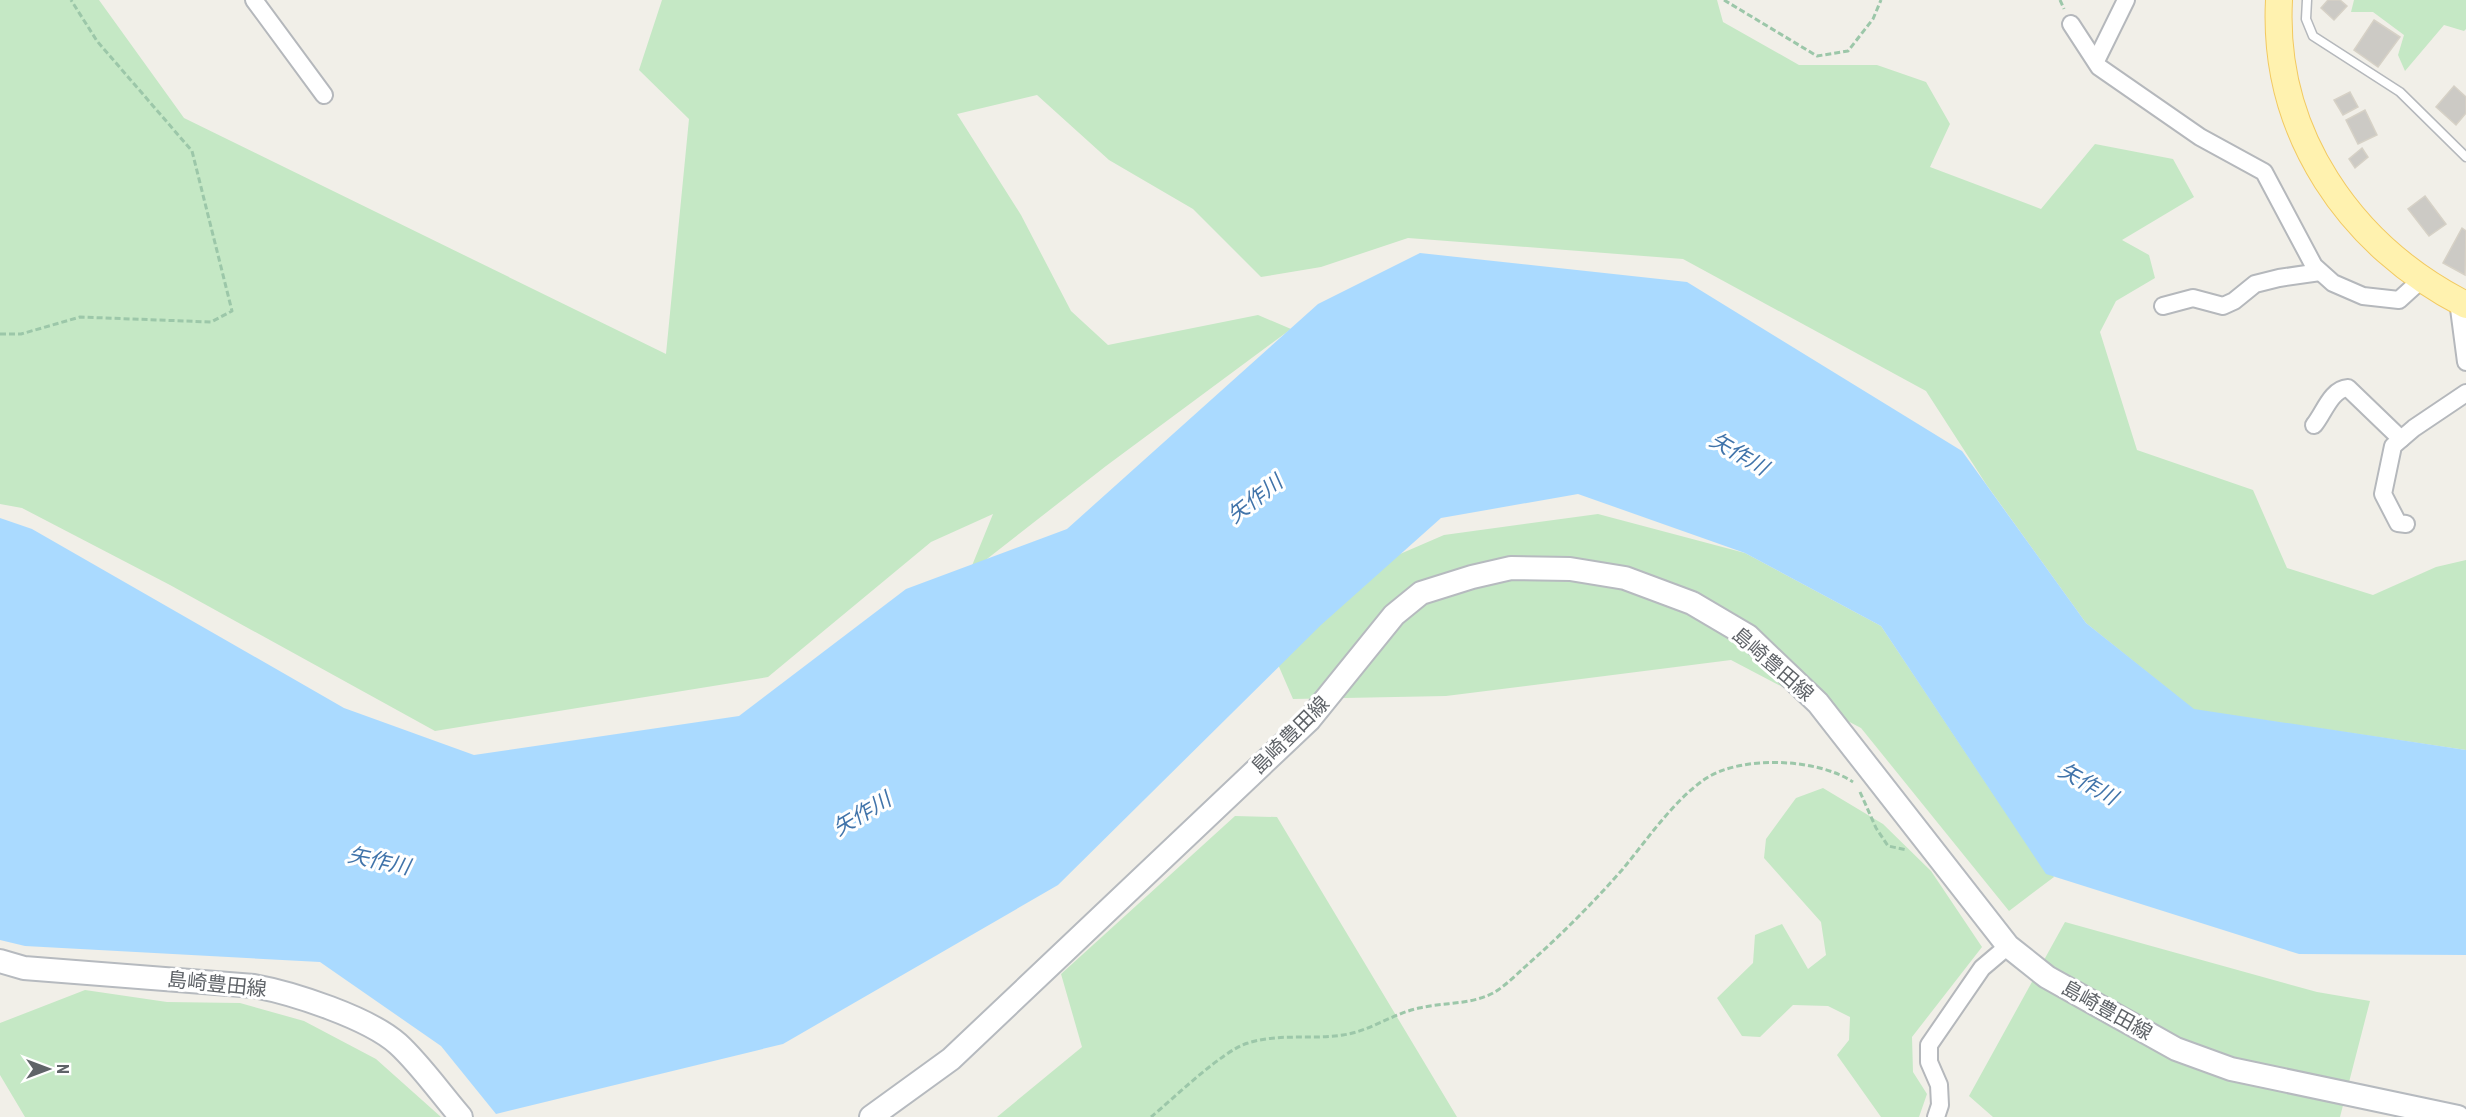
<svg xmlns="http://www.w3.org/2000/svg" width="2466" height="1117" viewBox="0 0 2466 1117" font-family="'Roboto Condensed','Noto Sans JP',sans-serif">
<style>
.green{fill:#c5e8c5}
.water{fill:#aadaff}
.building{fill:#cccac5;stroke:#d6d1c6;stroke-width:1.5}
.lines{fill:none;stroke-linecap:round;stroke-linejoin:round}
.lane-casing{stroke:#b5b8bc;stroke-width:11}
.street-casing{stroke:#b5b8bc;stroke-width:20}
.secondary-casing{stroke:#b6babf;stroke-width:26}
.primary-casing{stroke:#f2c960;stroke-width:28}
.path{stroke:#9cc7a9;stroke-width:3;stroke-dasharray:6 3;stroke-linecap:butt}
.lane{stroke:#fff;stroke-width:8}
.street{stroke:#fff;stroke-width:16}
.secondary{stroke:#fff;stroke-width:22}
.primary{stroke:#fff2af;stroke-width:26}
.labels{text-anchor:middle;stroke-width:6;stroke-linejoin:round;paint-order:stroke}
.street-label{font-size:20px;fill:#5f6368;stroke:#fff}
.water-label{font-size:21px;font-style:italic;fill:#4174aa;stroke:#fff}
</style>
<rect width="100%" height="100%" fill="#f1efe8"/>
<!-- green -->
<g class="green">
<polygon points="0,0 99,0 184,118 666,354 689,119 639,70 662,0 1717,0 1723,22 1799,65 1877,65 1926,82 1950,124 1930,167 2041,209 2095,144 2173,159 2194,197 2122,240 2149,255 2155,278 2116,301 2100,332 2137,450 2253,490 2287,568 2373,595 2436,567 2466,560 2466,750 2194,710 2086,623 1986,484 1926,391 1683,259 1408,238 1321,267 1261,277 1193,209 1109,160 1037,95 957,114 1021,215 1071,311 1108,345 1258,315 1291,329 1106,466 969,573 993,514 931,542 768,677 435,731 170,585 22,508 0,504"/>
<polygon points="2354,0 2466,0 2466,29 2464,31 2444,25 2405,71 2398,55 2404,35 2373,12 2351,12"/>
<polygon points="1598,514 1745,553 1881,626 1992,792 2054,877 2009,911 1861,728 1731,660 1446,696 1293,699 1263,630 1312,592 1444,535"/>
<polygon points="1823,788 1883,824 1931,871 1982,947 1912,1037 1913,1072 1927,1094 1919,1117 1881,1117 1837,1055 1849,1040 1850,1017 1828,1006 1793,1005 1760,1037 1742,1036 1717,998 1753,963 1755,935 1782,924 1808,969 1826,955 1821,922 1764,858 1766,839 1796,798"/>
<polygon points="1235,816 1277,817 1457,1117 997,1117 1082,1047 1061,974"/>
<polygon points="2065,922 2317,992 2370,1001 2340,1117 1993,1117 1969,1096"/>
<polygon points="85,990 167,1002 240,1003 304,1021 376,1059 441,1117 25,1117 0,1075 0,1023"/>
</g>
<!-- water -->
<polygon class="water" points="1420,253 1687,282 1962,451 2086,623 2194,709 2466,750 2466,955 2299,954 2046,874 1881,626 1745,553 1578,494 1441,518 1321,625 1058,885 783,1044 496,1114 441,1046 320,962 25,946 0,940 0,518 32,529 344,708 474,755 739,716 906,589 1067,529 1318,304"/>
<!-- building -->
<g class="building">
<polygon points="2328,0 2340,0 2347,6 2334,20 2321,8"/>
<polygon points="2374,20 2400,37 2378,67 2354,50"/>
<polygon points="2454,86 2466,97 2466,113 2456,125 2436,107"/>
<polygon points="2350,92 2358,107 2343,115 2334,100"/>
<polygon points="2365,110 2377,135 2358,144 2346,120"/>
<polygon points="2362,148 2368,157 2355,168 2349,159"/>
<polygon points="2425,196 2446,224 2429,236 2408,209"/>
<polygon points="2462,228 2466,231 2465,275 2443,263"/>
</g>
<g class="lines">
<defs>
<polyline id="lane" points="2307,0 2306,19 2313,36 2400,92 2466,157"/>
<g id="street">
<polyline points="254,0 324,95"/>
<polyline points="2071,24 2099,67 2200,137 2264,172 2314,266 2333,283 2363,296 2399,300 2421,280"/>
<polyline points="2096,61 2126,0"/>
<polyline points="2458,301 2466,362"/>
<polyline points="2163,306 2193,298 2223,306 2234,301 2255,284 2279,278 2320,272"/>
<path d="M2314,425C2324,413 2331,389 2348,388L2401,439"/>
<polyline points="2406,524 2398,523 2383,494 2393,446 2414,428 2466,393"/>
<polyline points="1936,1117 1940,1105 1939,1085 1929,1062 1929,1045 1982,968 2008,946"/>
</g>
<g id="secondary">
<path d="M0,961L24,968L254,986C293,993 369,1018 398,1044C420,1064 441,1094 461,1117"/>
<polyline points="871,1117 951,1059 1309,720 1394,615 1421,593 1472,577 1511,568 1570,569 1625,578 1692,603 1748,636 1818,703 2008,946 2047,977 2176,1049 2231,1069 2458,1117"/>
</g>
<path id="primary" d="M2279,0C2272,133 2350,246 2466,305"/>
</defs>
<!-- lane casing -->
<use href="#lane" class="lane-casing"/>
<!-- street casing -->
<use href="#street" class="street-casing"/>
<!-- secondary casing -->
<use href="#secondary" class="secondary-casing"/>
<!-- primary casing -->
<use href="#primary" class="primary-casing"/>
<!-- path -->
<g class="path">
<polyline points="1724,0 1817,56 1848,51 1873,19 1881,0"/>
<polyline points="2060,0 2064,9"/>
<polyline points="0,334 21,334 80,317 211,322 232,311 192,151 97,41 71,0"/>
<polyline points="1860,792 1876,828 1888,846 1907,850"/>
<path d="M1151,1117C1173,1099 1223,1050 1248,1043C1279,1033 1311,1040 1343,1035C1370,1031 1392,1014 1419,1008C1445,1002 1476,1005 1498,990C1508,983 1517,974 1526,966C1560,936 1592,904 1622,870C1647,840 1673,801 1705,779C1741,755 1817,758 1853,782"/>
</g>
<!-- lane -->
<use href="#lane" class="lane"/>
<!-- street -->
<use href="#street" class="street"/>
<!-- secondary -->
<use href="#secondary" class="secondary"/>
<!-- primary -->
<use href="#primary" class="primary"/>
</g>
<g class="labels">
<!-- street labels -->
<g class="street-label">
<text transform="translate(1773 664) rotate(41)" y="7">島崎豊田線</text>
<text transform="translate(1290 735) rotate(-45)" y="7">島崎豊田線</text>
<text transform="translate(217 984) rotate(6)" y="7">島崎豊田線</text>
<text transform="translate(2107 1010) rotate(29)" y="7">島崎豊田線</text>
</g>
<!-- water labels -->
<g class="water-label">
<text transform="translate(1739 454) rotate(30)" y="7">矢作川</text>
<text transform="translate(1255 499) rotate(-38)" y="7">矢作川</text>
<text transform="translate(2088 784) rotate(29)" y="7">矢作川</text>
<text transform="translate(862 814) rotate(-31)" y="7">矢作川</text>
<text transform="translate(379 861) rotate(12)" y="7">矢作川</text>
</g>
</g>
<!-- north arrow -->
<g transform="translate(48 1069) rotate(90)" stroke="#ffffff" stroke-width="4.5" paint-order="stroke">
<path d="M0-4.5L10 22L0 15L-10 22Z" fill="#5f6368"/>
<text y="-9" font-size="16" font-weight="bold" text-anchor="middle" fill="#5f6368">N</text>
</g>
</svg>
